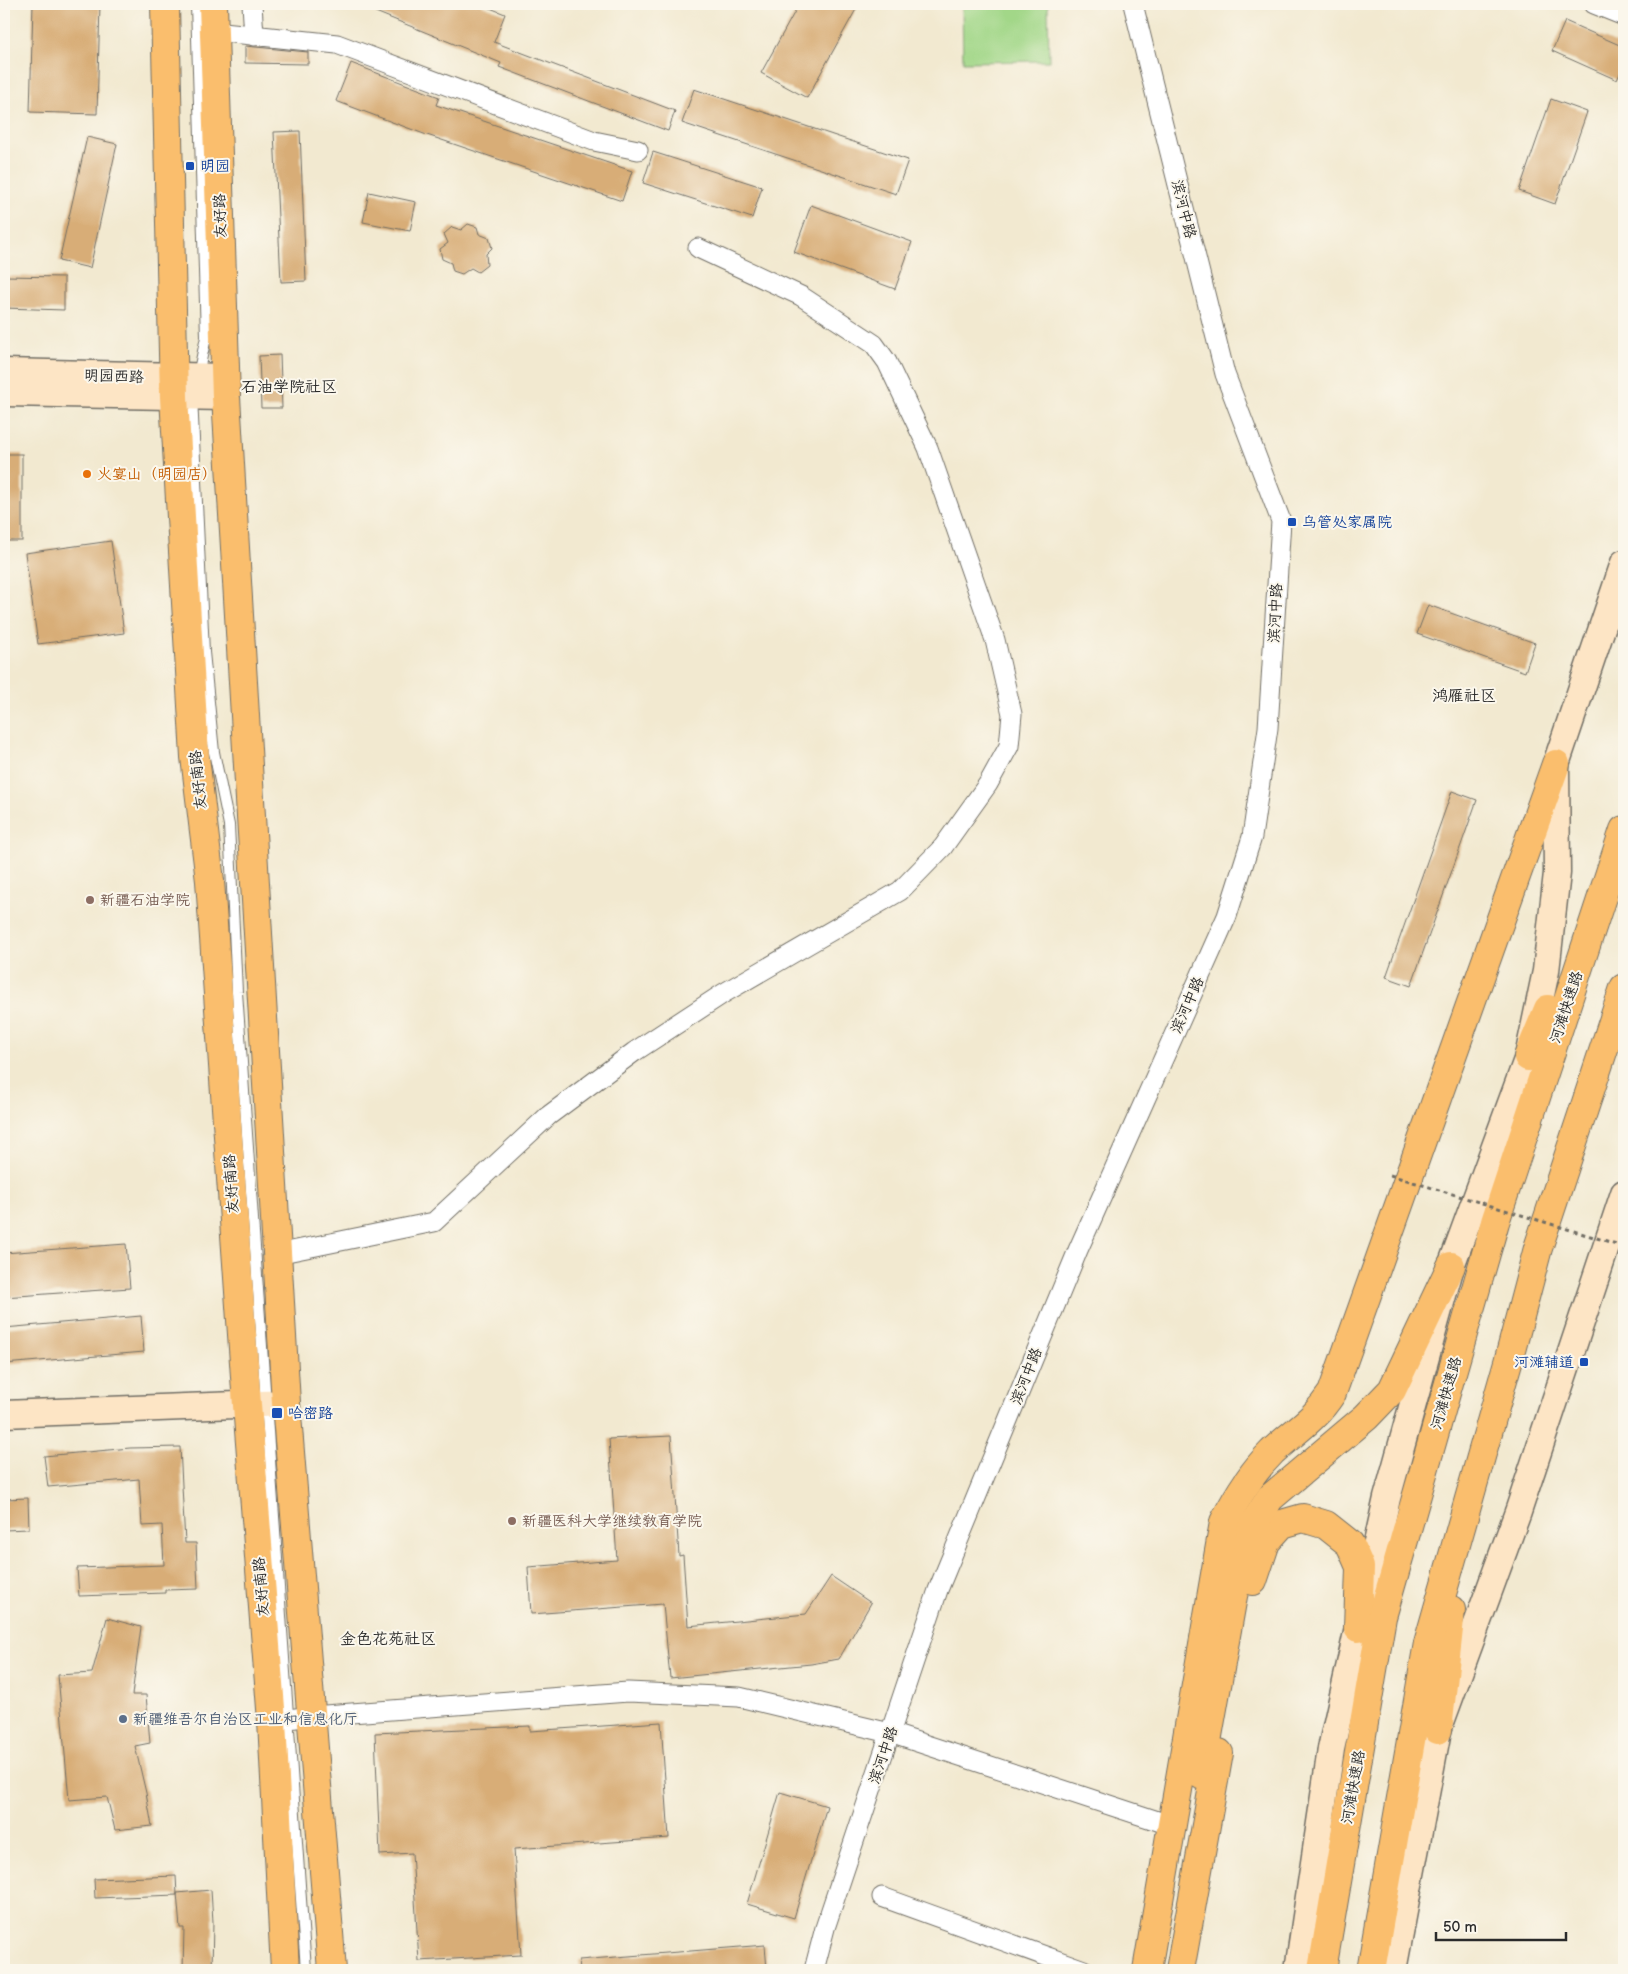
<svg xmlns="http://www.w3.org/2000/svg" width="1628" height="1974" viewBox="0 0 1628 1974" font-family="'Balsamiq Sans','LXGW WenKai TC',sans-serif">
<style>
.green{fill:#a2d788;stroke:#66815a}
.building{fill:#d8ad77}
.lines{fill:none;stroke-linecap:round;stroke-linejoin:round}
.lane-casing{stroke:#716e65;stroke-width:12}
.street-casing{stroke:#716e65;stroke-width:21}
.secondary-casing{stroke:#716e65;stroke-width:29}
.primary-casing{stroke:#716e65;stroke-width:30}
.highway-casing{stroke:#716e65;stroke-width:30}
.lane{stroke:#fff;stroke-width:10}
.street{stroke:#fff;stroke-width:19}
.secondary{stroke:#fde5c5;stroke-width:26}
.primary{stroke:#fabe6d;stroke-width:28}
.highway{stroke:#fabe6d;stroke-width:28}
.path-bridge{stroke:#716e65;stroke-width:3;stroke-dasharray:4 4;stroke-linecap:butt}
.transit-dot{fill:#1a4fb4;stroke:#fbf7ec;stroke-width:2}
.food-dot{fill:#e8710a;stroke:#fbf7ec;stroke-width:2}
.education-dot{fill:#8d6e63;stroke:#fbf7ec;stroke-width:2}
.service-dot{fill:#5c6f8a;stroke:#fbf7ec;stroke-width:2}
.labels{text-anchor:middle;stroke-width:4;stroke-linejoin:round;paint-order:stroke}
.transit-label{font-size:15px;fill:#164399;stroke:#fbf7ec;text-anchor:start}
.street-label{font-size:15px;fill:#2b2b2b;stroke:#fbf7ec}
.food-label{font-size:15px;fill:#c56008;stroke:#fbf7ec;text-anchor:start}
.education-label{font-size:15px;fill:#785e54;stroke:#fbf7ec;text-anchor:start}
.service-label{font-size:15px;fill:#4e5e75;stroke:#fbf7ec;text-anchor:start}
.neighbourhood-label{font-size:16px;fill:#2b2b2b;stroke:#fbf7ec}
</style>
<rect width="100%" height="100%" fill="#fbf7ec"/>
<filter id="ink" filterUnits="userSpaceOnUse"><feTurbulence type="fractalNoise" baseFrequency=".02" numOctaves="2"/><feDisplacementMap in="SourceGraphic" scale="10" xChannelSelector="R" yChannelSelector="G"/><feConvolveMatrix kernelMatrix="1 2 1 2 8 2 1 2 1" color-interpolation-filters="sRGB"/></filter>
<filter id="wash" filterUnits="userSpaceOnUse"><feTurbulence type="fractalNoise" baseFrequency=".0096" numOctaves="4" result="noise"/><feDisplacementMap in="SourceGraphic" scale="20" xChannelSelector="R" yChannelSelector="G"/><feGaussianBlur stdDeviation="1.12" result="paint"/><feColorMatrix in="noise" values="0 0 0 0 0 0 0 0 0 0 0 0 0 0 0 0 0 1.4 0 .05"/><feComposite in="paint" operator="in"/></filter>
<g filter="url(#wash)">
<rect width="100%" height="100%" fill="#f2e9d0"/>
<!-- green -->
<polygon class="green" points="962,4 1048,4 1049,61 963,62"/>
<g id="blocks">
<!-- building -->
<g class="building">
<polygon points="33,4 100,4 97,114 30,112"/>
<polygon points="356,4 480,4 505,14 494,42 675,111 668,131 499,67 501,63"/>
<polygon points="799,4 859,4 807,98 761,73"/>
<polygon points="1565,21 1624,47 1624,65 1617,80 1552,51"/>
<polygon points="245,46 308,52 308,64 245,63"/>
<polygon points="351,63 439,97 436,105 632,171 622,201 424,134 336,101"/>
<polygon points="694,89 908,160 896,194 682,123"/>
<polygon points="1551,99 1587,112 1555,204 1519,191"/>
<polygon points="300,131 306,281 281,282 274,132"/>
<polygon points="87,137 117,144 90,268 59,261"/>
<polygon points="653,152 762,187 752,218 643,183"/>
<polygon points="369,192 416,202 410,231 363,222"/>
<polygon points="811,205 912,242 895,289 794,252"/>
<polygon points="468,224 477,227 479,234 489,238 492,248 486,254 487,265 478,272 471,268 462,274 453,271 451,263 442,259 440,249 448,243 444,234 452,227 461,230"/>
<polygon points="4,276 64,277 64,310 4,308"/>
<polygon points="280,355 282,408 261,408 259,356"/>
<rect x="4" y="454" width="18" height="87"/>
<polygon points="111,541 124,633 38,644 25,553"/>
<polygon points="1428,605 1535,643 1525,672 1417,634"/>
<polygon points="1452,791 1477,800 1411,986 1386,977"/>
<polygon points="126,1244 130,1288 4,1297 4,1253"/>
<polygon points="141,1316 144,1352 4,1364 4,1328"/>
<polygon points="671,1436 679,1556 683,1555 688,1626 806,1614 831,1576 871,1603 839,1659 811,1664 670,1678 663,1604 531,1614 528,1567 617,1560 609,1439"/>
<polygon points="180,1447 185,1543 196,1543 198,1589 165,1590 165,1593 79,1596 77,1568 164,1565 162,1525 142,1526 139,1479 48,1487 44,1456 130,1448"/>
<polygon points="28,1498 29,1529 4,1530 4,1499"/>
<polygon points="107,1618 141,1627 132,1695 146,1695 150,1743 135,1746 146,1793 152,1826 115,1830 107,1797 69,1800 58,1675 92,1673"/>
<polygon points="661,1722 669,1838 514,1849 521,1955 419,1961 412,1853 380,1855 375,1733 530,1726 530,1731"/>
<polygon points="780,1792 827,1806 794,1918 747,1904"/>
<polygon points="176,1876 177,1895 95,1898 94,1879"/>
<polygon points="211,1890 213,1922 212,1970 183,1970 184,1928 180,1928 177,1893"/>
<polygon points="765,1945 767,1970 580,1970 579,1960"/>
</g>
</g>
</g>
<g filter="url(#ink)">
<use href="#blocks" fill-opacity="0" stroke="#716e65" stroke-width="1"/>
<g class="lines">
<defs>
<g id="lane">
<polyline points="196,4 206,337 198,375"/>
<polyline points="192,396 204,652 214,752 229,825 237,992 306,1970"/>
</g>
<g id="street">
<polyline points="252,4 254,36"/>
<polyline points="1594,4 1624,16"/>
<polyline points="214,31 337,44 594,141 638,150"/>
<polyline points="277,1254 434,1222 548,1116 634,1052 724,993 900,891 943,847 988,784 1009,746 1012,714 995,640 928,448 887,362 874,344 801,296 698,248"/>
<polyline points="272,1721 312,1716 628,1692 739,1697 890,1733 1173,1826"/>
<polyline points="882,1897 1084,1970"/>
<polyline points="814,1970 825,1928 938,1590 1078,1250 1227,916 1252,837 1268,728 1281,521 1225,374 1133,4"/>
</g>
<g id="secondary">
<polyline points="4,372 225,377"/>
<polyline points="4,393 226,397"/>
<polyline points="4,1414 286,1403"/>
<polyline points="1298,1970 1331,1749 1387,1498 1451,1266 1528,1057 1546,971 1557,873 1556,764 1624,563"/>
<polyline points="1393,1970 1438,1730 1518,1512 1624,1193"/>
</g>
<g id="primary">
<polyline points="165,4 174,397 195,757 210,881 247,1405 272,1721 285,1970"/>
<polyline points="213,4 226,397 286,1403 332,1970"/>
</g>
<g id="highway">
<polyline points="1528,1057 1548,1009"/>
<polyline points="1253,1581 1266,1542 1282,1524 1303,1518 1326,1525 1350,1544 1360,1567 1358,1628"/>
<polyline points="1438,1730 1451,1610"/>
<polyline points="1201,1775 1233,1596 1249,1531 1270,1498 1366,1417 1392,1390 1451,1266"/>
<path d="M1147,1970L1224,1522C1237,1496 1251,1473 1272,1452C1295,1430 1313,1422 1332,1393L1556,764"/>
<polyline points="1180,1970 1219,1753"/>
<polyline points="1322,1970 1382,1617 1495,1222 1624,830"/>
<polyline points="1371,1970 1428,1643 1508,1362 1538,1248 1624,988"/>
</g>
</defs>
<!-- lane casing -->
<use href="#lane" class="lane-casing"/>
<!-- street casing -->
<use href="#street" class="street-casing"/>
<!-- secondary casing -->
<use href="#secondary" class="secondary-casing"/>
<!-- primary casing -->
<use href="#primary" class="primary-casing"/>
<!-- highway casing -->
<use href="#highway" class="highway-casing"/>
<!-- lane -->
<use href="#lane" class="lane"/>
<!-- street -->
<use href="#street" class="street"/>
<!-- secondary -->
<use href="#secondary" class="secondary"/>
<!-- primary -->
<use href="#primary" class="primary"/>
<!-- highway -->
<use href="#highway" class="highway"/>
<!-- path-bridge -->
<polyline class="path-bridge" points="1390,1175 1623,1246"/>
</g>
</g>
<!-- markers -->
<g class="transit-dot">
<rect x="185" y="161" width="10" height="10" rx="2.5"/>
<rect x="1287" y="517" width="10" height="10" rx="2.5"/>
<rect x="1579" y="1357" width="10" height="10" rx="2.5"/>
<rect x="271" y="1407" width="12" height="12" rx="2.5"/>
</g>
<circle class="food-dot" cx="87" cy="474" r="5"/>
<g class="education-dot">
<circle cx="90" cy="900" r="5"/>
<circle cx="512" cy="1521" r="5"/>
</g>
<circle class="service-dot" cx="123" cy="1719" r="5"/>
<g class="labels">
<!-- transit labels -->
<g class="transit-label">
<text x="200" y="171">明园</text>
<text x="1302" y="527">乌管处家属院</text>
<text x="1574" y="1367" text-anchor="end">河滩辅道</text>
<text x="288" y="1418">哈密路</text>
</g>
<!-- street labels -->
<g class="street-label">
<text transform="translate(1184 209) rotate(76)" y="5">滨河中路</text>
<text transform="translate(220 216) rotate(-92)" y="5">友好路</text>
<text transform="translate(114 376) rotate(2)" y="5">明园西路</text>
<text transform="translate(1275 613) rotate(-87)" y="5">滨河中路</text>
<text transform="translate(198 780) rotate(-96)" y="5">友好南路</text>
<text transform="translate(1187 1005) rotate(-66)" y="5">滨河中路</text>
<text transform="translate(1566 1007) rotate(-72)" y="5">河滩快速路</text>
<text transform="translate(231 1184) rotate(-94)" y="5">友好南路</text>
<text transform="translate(1026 1376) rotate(-68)" y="5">滨河中路</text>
<text transform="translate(1446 1393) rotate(-74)" y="5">河滩快速路</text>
<text transform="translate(261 1587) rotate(-95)" y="5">友好南路</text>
<text transform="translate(883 1755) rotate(-71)" y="5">滨河中路</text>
<text transform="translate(1353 1787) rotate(-80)" y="5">河滩快速路</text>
</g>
<!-- food labels -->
<g class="food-label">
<text x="97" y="479">火宴山（明园店）</text>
</g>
<!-- education labels -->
<g class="education-label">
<text x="100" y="905">新疆石油学院</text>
<text x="522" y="1526">新疆医科大学继续教育学院</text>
</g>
<!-- service labels -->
<g class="service-label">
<text x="133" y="1724">新疆维吾尔自治区工业和信息化厅</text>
</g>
<!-- neighbourhood labels -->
<g class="neighbourhood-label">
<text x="289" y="392">石油学院社区</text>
<text x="1464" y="701">鸿雁社区</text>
<text x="388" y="1644">金色花苑社区</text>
</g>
</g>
<!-- margin -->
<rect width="1628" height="1974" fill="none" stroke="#fbf7ec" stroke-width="20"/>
<!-- scale -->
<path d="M1436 1932v8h130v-8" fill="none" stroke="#2b2b2b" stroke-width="2.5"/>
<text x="1443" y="1932" font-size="15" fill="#2b2b2b" stroke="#fbf7ec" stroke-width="4" paint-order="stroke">50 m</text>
</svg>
